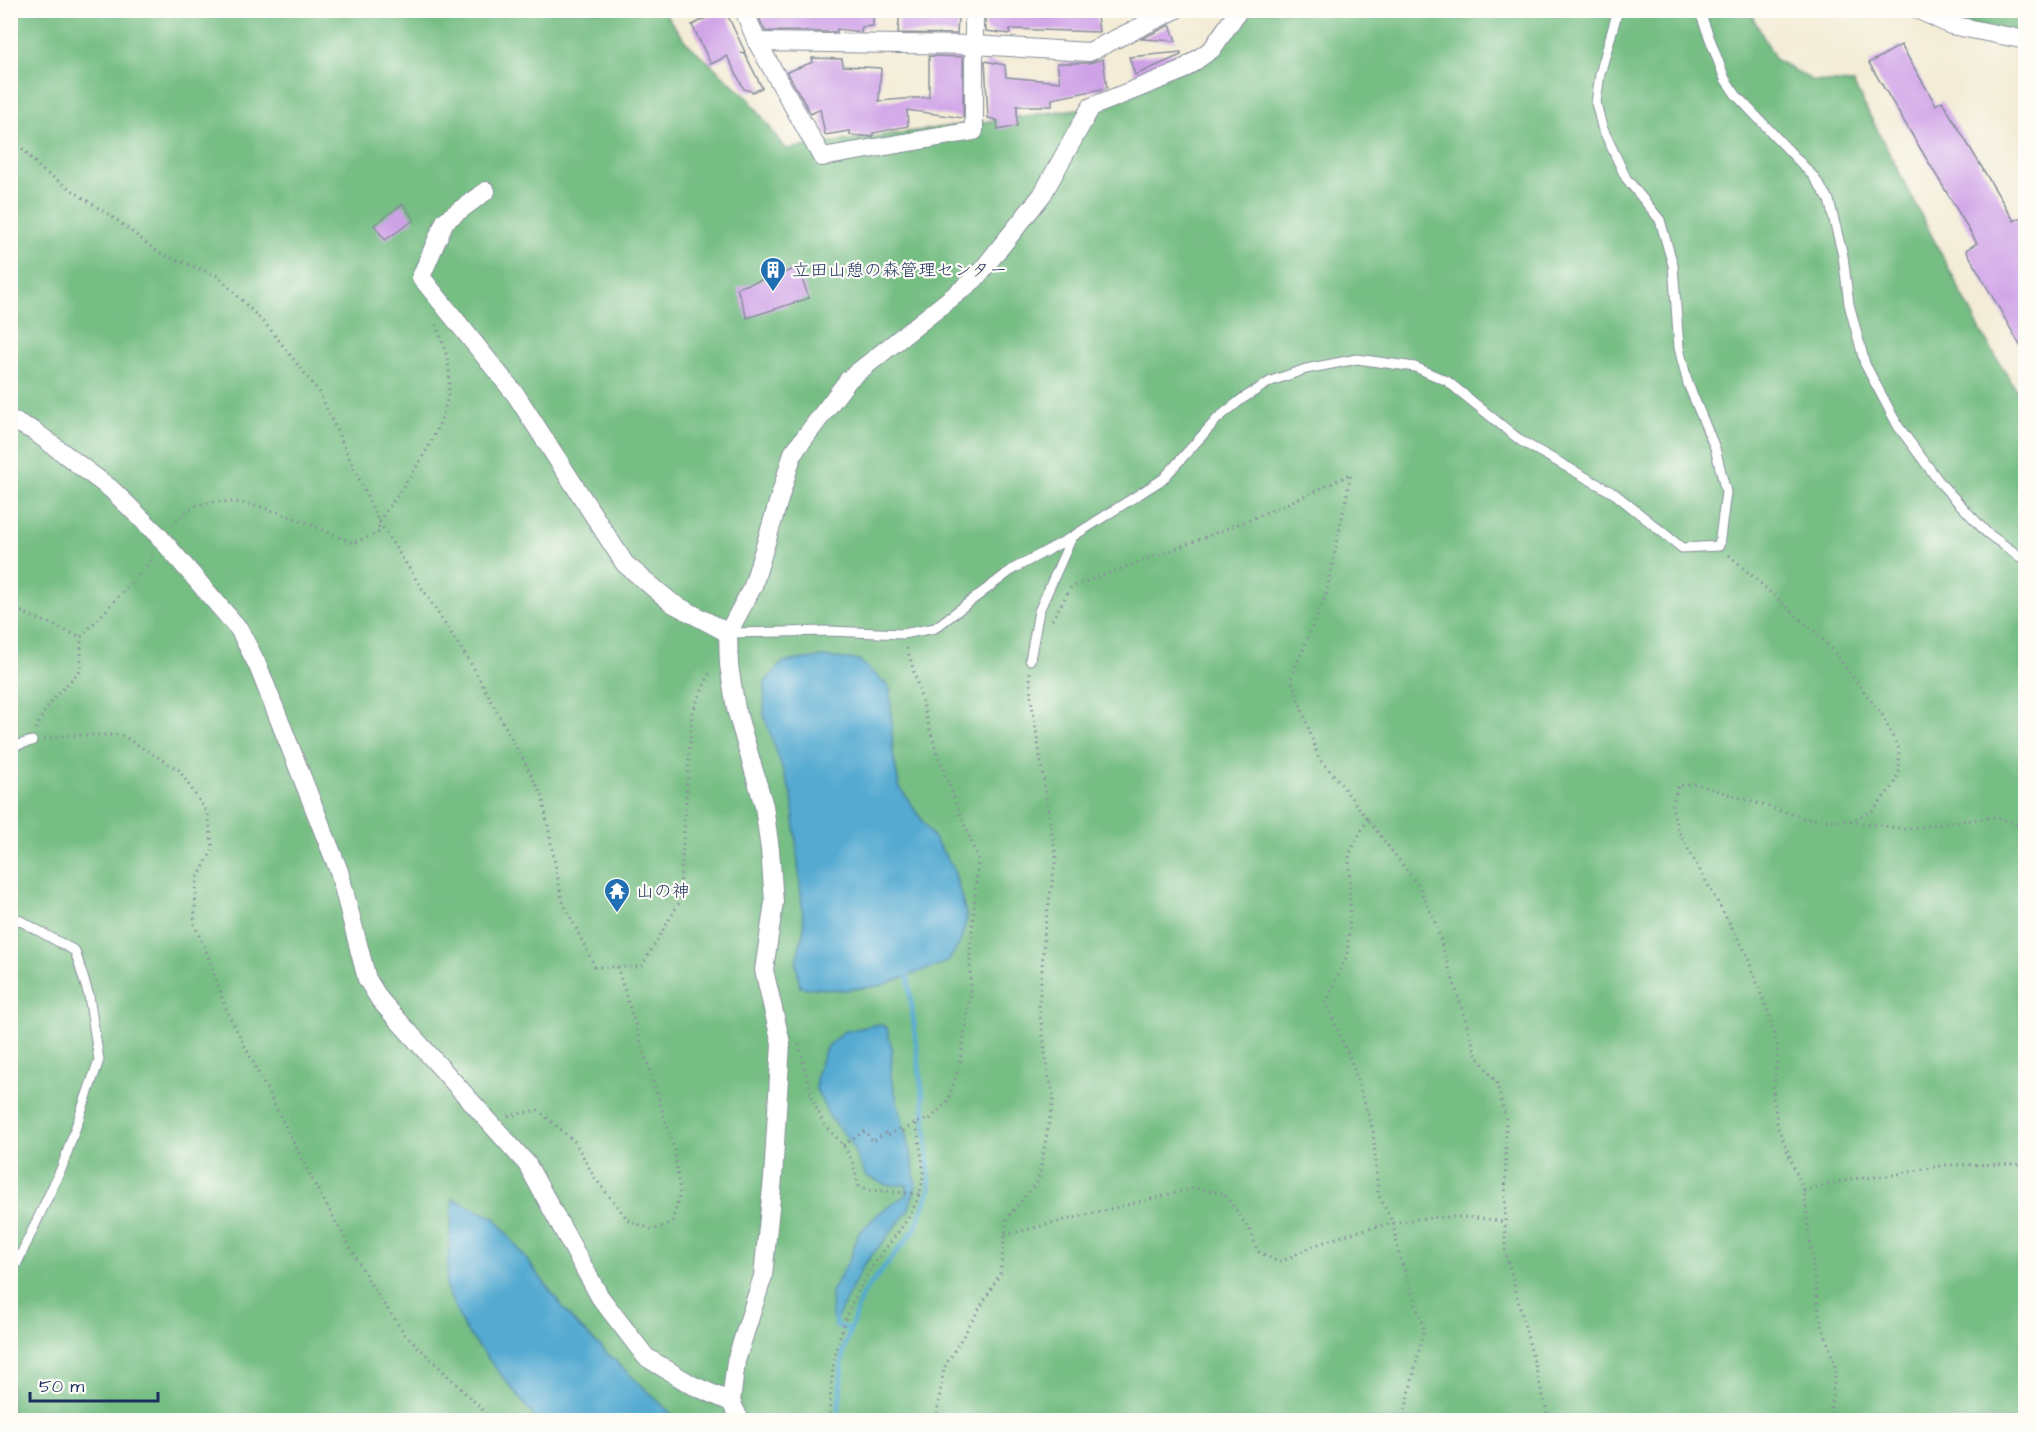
<svg xmlns="http://www.w3.org/2000/svg" width="2036" height="1431" viewBox="0 0 2036 1431" font-family="'Architects Daughter','Klee One',sans-serif">
<style>
.forest{fill:#76be84;stroke:#487671;stroke-width:1.5}
.water{fill:#55aad1;stroke:#386c98;stroke-width:1.5}
.lines{fill:none;stroke-linecap:round;stroke-linejoin:round}
.stream{stroke:#55aad1;stroke-width:5}
.building{fill:#cfa1e7}
.service-casing{stroke:#878e9a;stroke-width:11}
.minor-casing{stroke:#878e9a;stroke-width:20}
.path{stroke:#878e9a;stroke-width:3;stroke-dasharray:1.5 4.5;stroke-linecap:butt}
.service{stroke:#fff;stroke-width:9}
.minor{stroke:#fff;stroke-width:18}
.labels{text-anchor:middle;stroke-width:4.5;stroke-linejoin:round;paint-order:stroke}
.poi-label{font-size:18px;fill:#1b2f5e;stroke:#fdfcf7;text-anchor:start}
</style>
<rect width="100%" height="100%" fill="#fdfcf7"/>
<filter id="ink" filterUnits="userSpaceOnUse"><feTurbulence type="fractalNoise" baseFrequency=".0167" numOctaves="2"/><feDisplacementMap in="SourceGraphic" scale="12" xChannelSelector="R" yChannelSelector="G"/><feConvolveMatrix kernelMatrix="1 2 1 2 8 2 1 2 1" color-interpolation-filters="sRGB"/></filter>
<filter id="wash" filterUnits="userSpaceOnUse"><feTurbulence type="fractalNoise" baseFrequency=".008" numOctaves="4" result="noise"/><feDisplacementMap in="SourceGraphic" scale="24" xChannelSelector="R" yChannelSelector="G"/><feGaussianBlur stdDeviation="1.35" result="paint"/><feColorMatrix in="noise" values="0 0 0 0 0 0 0 0 0 0 0 0 0 0 0 0 0 1.4 0 .05"/><feComposite in="paint" operator="in"/></filter>
<g filter="url(#wash)">
<rect width="100%" height="100%" fill="#f3ecd6"/>
<!-- forest -->
<g class="forest">
<polygon points="10,11 663,11 686,42 749,99 785,149 1091,107 1181,71 1239,11 1752,11 1753,18 1776,60 1813,81 1853,83 1986,341 2025,404 2025,1420 11,1420"/>
<polygon points="1919,11 2025,11 2025,40"/>
</g>
<!-- water -->
<g class="water">
<polygon points="822,657 859,660 890,688 893,753 899,786 953,867 967,918 960,943 948,962 879,986 844,990 800,987 796,963 804,928 792,796 764,716 765,682 783,662"/>
<polygon points="879,1024 887,1028 892,1050 891,1077 913,1164 916,1186 908,1211 863,1266 837,1318 832,1318 831,1292 851,1257 858,1234 878,1214 907,1194 907,1185 887,1185 866,1176 849,1140 829,1116 816,1089 816,1076 826,1048 843,1032"/>
<polygon points="453,1199 495,1218 574,1322 678,1420 537,1420 464,1328 446,1287"/>
</g>
<g class="lines">
<!-- stream -->
<g class="stream">
<polyline points="835,1318 836,1326 850,1329"/>
<polyline points="838,1420 843,1351 862,1295 915,1229 930,1189 925,1115 908,977"/>
</g>
</g>
<g id="blocks">
<!-- building -->
<g class="building">
<polygon points="722,10 725,10 745,52 741,53 745,54 762,88 753,92 744,89 727,56 711,64 692,25"/>
<polygon points="761,10 873,10 873,26 862,27 861,32 837,29 837,32 765,31 760,20"/>
<polygon points="900,10 915,10 933,16 933,10 939,10 958,15 957,34 898,33"/>
<polygon points="990,10 1009,10 1024,16 1025,10 1062,16 1062,10 1076,10 1097,16 1099,32 1010,29 1010,34 986,31 985,16 990,15"/>
<polygon points="1170,25 1176,41 1141,39 1168,26"/>
<polygon points="1901,45 1936,105 1942,101 2014,221 2025,215 2025,354 1966,250 1977,243 1869,63"/>
<polygon points="1181,52 1181,55 1135,75 1129,57"/>
<polygon points="929,56 963,57 963,118 907,110 908,126 873,133 873,137 850,135 850,131 825,135 820,109 811,114 787,72 813,62 812,58 842,59 843,66 881,68 879,101 929,97"/>
<polygon points="1103,59 1107,88 1052,99 1052,106 1017,106 1017,126 998,130 997,120 988,118 985,61 1005,65 1006,77 1060,82 1057,63 1089,63"/>
<polygon points="403,204 414,220 385,240 374,225"/>
<polygon points="798,268 809,298 747,318 737,288"/>
</g>
</g>
</g>
<g filter="url(#ink)">
<use href="#blocks" fill-opacity="0" stroke="#878e9a" stroke-width="1.5"/>
<g class="lines">
<defs>
<g id="service">
<polyline points="1699,10 1725,79 1736,95 1813,176 1829,200 1843,256 1849,304 1865,364 1898,426 1941,484 1987,533 2026,561"/>
<polyline points="1072,537 1163,479 1218,418 1242,399 1271,381 1306,369 1357,359 1415,367 1447,381 1521,441 1615,494 1682,548 1719,546 1726,492 1715,448 1688,384 1679,348 1673,265 1660,220 1626,178 1602,127 1596,103 1600,74 1618,10"/>
<polyline points="728,633 829,631 903,634 935,628 1013,569 1072,537 1039,611 1030,660"/>
<polyline points="10,747 32,741"/>
<polyline points="10,915 75,951 89,996 99,1060 62,1167 10,1278"/>
</g>
<g id="minor">
<polyline points="744,10 757,42 822,157 974,131 974,10"/>
<polyline points="1919,10 1951,25 2026,40"/>
<polyline points="757,42 974,45 1089,52 1175,10"/>
<polyline points="486,191 445,221 421,277 516,395 625,564 672,603 728,633"/>
<polyline points="10,419 34,431 111,489 158,535 239,629 258,666 339,871 367,979 380,1000 527,1164 600,1297 646,1357 692,1385 731,1402"/>
<polyline points="740,1420 731,1402 736,1361 763,1276 773,1178 781,1043 764,970 774,902 770,850 764,806 736,709 729,665 728,633 753,586 793,453 849,379 975,279 1042,195 1091,107 1181,71 1212,49 1239,10"/>
</g>
</defs>
<!-- service casing -->
<use href="#service" class="service-casing"/>
<!-- minor casing -->
<use href="#minor" class="minor-casing"/>
<!-- path -->
<g class="path">
<polyline points="10,27 20,10"/>
<polyline points="10,135 42,170 118,221 159,253 218,276 270,329 319,392 379,522 473,667 542,795 562,900 595,967 641,967 679,903 692,713 711,670"/>
<polyline points="10,144 17,142"/>
<path d="M172,525C179,519 189,508 198,505C245,491 310,525 353,543L378,533L379,522C405,482 444,436 449,387C452,366 443,343 436,324"/>
<polyline points="1729,555 1826,642 1882,715 1899,749 1899,772 1894,785 1872,811 1850,821 1807,819 1696,784 1678,786 1672,805 1677,829 1746,953 1768,1012 1778,1048 1773,1096 1778,1128 1804,1191 1819,1315 1836,1369 1829,1420"/>
<polyline points="10,607 81,637"/>
<path d="M1052,620L1071,587C1166,552 1260,519 1351,474L1326,595L1291,678L1319,759L1333,774L1418,885L1434,919L1476,1054L1497,1084L1506,1120L1505,1249L1549,1420"/>
<path d="M36,729C45,706 63,688 81,670V637L149,564L152,554"/>
<polyline points="44,739 66,735 121,735 179,770 208,814 213,849 197,879 194,924 206,950 226,1009 314,1183 373,1288 405,1334 493,1420"/>
<polyline points="1368,819 1349,854 1350,919 1347,955 1326,1003 1353,1066 1373,1130 1378,1194 1393,1223 1399,1254 1424,1329 1403,1420"/>
<polyline points="1850,821 1904,829 1993,817 2026,827"/>
<polyline points="799,1044 813,1101 824,1124 843,1145 851,1158 859,1186 869,1190 919,1194"/>
<polyline points="508,1116 538,1110 575,1142 594,1177 628,1220 653,1230 672,1222 680,1194 674,1148 617,967"/>
<polyline points="843,1145 865,1131 873,1142 885,1133 887,1136 901,1128 903,1131 916,1122 929,1120 948,1101 960,1061 970,997 970,953 978,859 936,751 907,647"/>
<polyline points="1804,1191 1851,1179 1887,1176 1946,1165 2026,1164"/>
<path d="M1005,1235L1195,1188L1224,1193L1252,1233L1257,1251L1278,1262C1291,1258 1303,1250 1316,1245C1377,1223 1439,1209 1504,1222"/>
<path d="M830,1420C829,1361 842,1309 877,1260C896,1233 919,1212 923,1177C924,1160 918,1139 916,1122"/>
<polyline points="936,1420 944,1368 1000,1274 1007,1218 1038,1181 1054,1096 1048,1074 1039,1007 1045,926 1056,858 1031,698 1030,672"/>
</g>
<!-- service -->
<use href="#service" class="service"/>
<!-- minor -->
<use href="#minor" class="minor"/>
</g>
</g>
<!-- icons -->
<defs>
<symbol id="building-pin" viewBox="-11 -11 22 30"><path d="M0 17L-7.5 6A9.5 9.5 0 1 1 7.5 6Z" fill="#1f6fb2" stroke="#fdfcf7"/><path d="M-4-6H4V6H1V3H-1V6H-4ZM-2.5-4.3h1.7v1.8h-1.7ZM.8-4.3h1.7v1.8H.8ZM-2.5-1h1.7V.8h-1.7ZM.8-1h1.7V.8H.8Z" fill="#fff"/></symbol>
<symbol id="temple-pin" viewBox="-11 -11 22 30"><path d="M0 17L-7.5 6A9.5 9.5 0 1 1 7.5 6Z" fill="#1f6fb2" stroke="#fdfcf7"/><path d="M0-6L5-2H3V0L6.5 2.5H4V6H1.5V3h-3V6H-4V2.5H-6.5L-3 0V-2H-5Z" fill="#fff"/></symbol>
</defs>
<g fill-rule="evenodd">
<use href="#building-pin" x="758" y="255" width="30" height="40"/>
<use href="#temple-pin" x="602" y="876" width="30" height="40"/>
</g>
<g class="labels">
<!-- poi labels -->
<g class="poi-label">
<text x="792" y="276">立田山憩の森管理センター</text>
<text x="636" y="897">山の神</text>
</g>
</g>
<!-- margin -->
<rect width="2036" height="1431" fill="none" stroke="#fdfcf7" stroke-width="36"/>
<!-- scale -->
<path d="M30 1392v9h128v-9" fill="none" stroke="#1b2f5e" stroke-width="3"/>
<text x="39" y="1392" font-size="18" fill="#1b2f5e" stroke="#fdfcf7" stroke-width="4.5" paint-order="stroke">50 m</text>
</svg>
